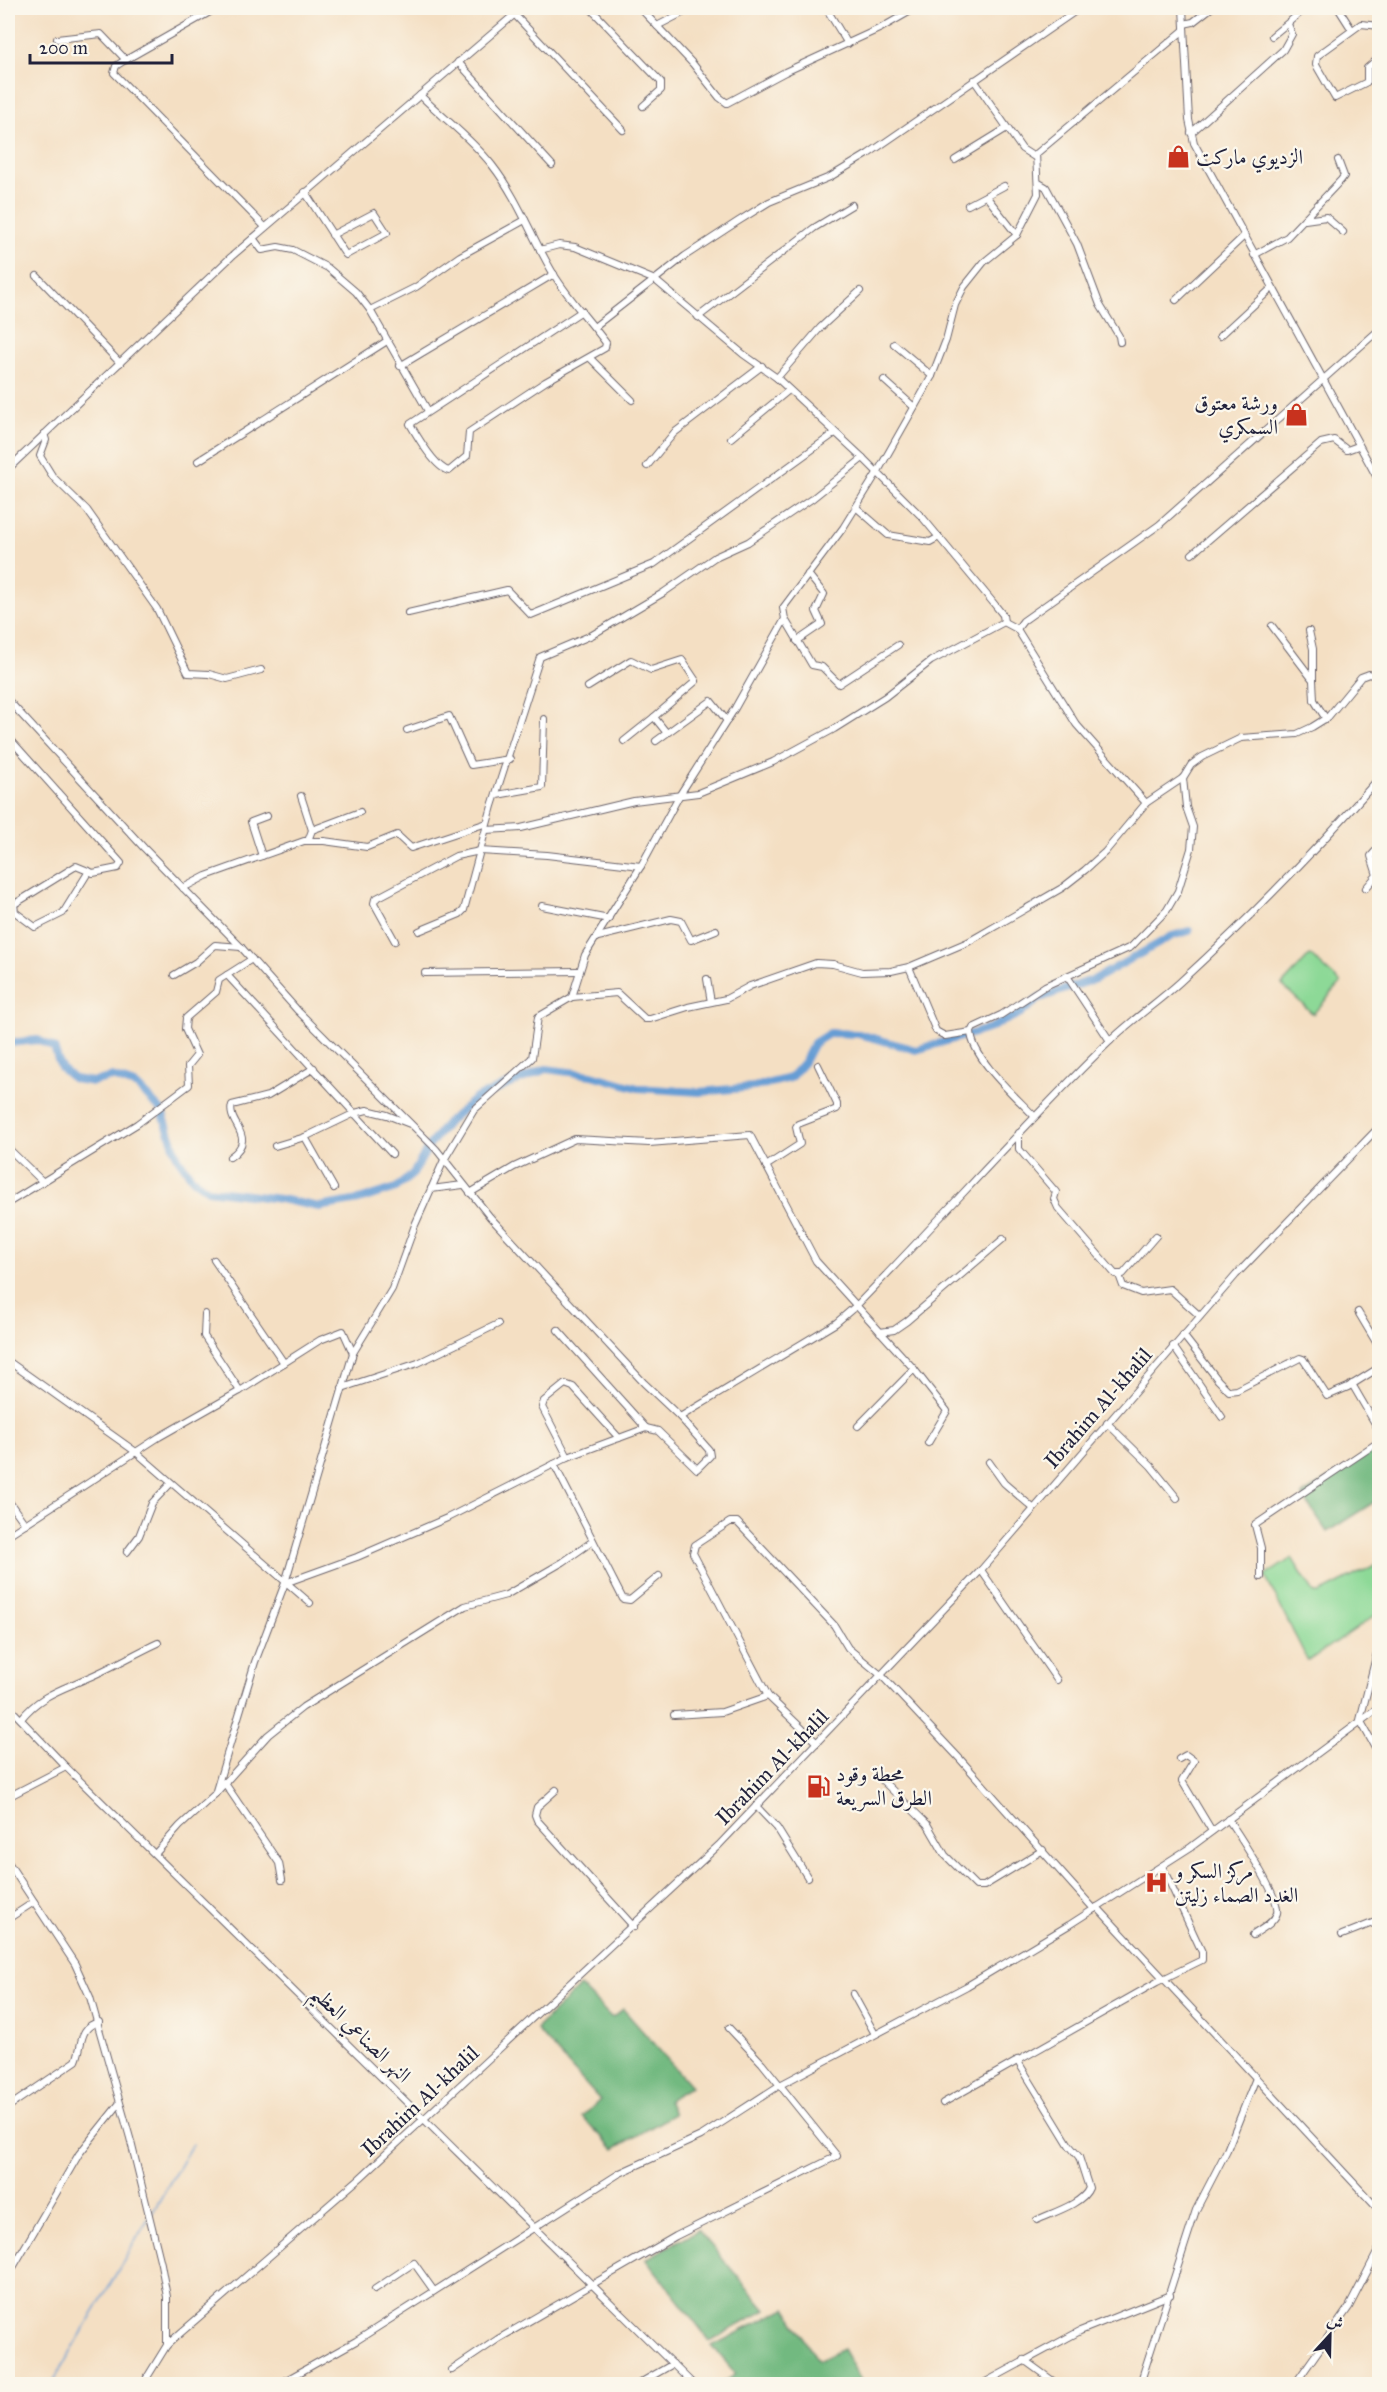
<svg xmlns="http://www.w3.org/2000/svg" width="1387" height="2392" viewBox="0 0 1387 2392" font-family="'IM FELL Great Primer',Amiri,serif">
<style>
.green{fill:#8dd997;stroke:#587e69;stroke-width:1.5}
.forest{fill:#72b980;stroke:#4a6e5e;stroke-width:1.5}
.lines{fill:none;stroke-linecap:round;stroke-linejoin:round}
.stream{stroke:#669dd4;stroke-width:1.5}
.river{stroke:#669dd4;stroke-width:8}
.minor-casing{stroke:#6c646b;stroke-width:8}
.minor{stroke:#fff;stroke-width:6}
.labels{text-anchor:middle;stroke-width:4.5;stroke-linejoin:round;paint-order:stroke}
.poi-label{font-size:21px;fill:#22223b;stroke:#fbf7ec;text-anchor:start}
.street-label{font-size:21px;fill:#22223b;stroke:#fbf7ec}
</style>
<rect width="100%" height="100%" fill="#fbf7ec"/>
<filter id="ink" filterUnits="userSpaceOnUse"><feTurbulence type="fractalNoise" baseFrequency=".0167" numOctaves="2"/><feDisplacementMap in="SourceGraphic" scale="12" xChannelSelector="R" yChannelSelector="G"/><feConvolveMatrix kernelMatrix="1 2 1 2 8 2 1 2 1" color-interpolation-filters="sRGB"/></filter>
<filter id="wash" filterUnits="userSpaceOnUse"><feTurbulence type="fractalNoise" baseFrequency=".008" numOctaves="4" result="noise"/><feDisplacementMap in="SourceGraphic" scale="24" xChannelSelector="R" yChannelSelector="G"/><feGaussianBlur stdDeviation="1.35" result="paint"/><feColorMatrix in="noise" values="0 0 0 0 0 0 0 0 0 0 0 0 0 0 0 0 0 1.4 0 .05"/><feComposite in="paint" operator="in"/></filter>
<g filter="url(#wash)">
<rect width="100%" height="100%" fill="#f4dfc3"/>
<!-- green -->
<g class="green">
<polygon points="1310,955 1341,983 1313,1014 1282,985"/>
<polygon points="1292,1558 1314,1593 1320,1593 1379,1563 1379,1613 1308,1661 1265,1576"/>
</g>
<!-- forest -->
<g class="forest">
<polygon points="1379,1448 1379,1499 1327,1532 1302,1495"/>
<polygon points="580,1986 612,2018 623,2009 691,2086 668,2100 674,2114 614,2149 582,2117 600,2100 536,2029"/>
<polygon points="698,2230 766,2310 710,2341 646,2259"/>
<polygon points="786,2308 818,2361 843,2349 863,2384 721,2384 736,2374 712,2346"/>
</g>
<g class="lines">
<!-- stream -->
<g class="stream">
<polyline points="151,2215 192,2144"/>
<polyline points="52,2384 148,2219"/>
</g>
<!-- river -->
<polyline class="river" points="8,1043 38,1040 54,1048 61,1068 74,1079 93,1082 112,1077 137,1086 162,1111 178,1158 193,1179 208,1190 280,1199 319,1207 359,1200 396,1188 413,1174 429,1146 447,1123 476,1098 546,1069 592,1075 638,1088 699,1092 754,1087 790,1078 804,1062 814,1043 830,1033 859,1034 916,1050 988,1029 1021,1013 1040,998 1095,979 1172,936 1189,931"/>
</g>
</g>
<g filter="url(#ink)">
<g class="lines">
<defs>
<g id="minor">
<polyline points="217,8 122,62 116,66 114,73 265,227"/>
<polyline points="590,8 661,82 661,90 643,106"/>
<polyline points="640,8 693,64 719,97 727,103 785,72 881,28 916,8"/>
<polyline points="826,8 848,44"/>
<polyline points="1183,8 1189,120 1194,143 1380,483"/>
<polyline points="1338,8 1352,30"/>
<polyline points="514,14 623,130"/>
<polyline points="1184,24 1193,22 1211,8"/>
<polyline points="657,26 692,8"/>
<polyline points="1380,26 1361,24 1317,56 1316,65 1335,98 1367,82 1367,68 1380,57"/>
<polyline points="1272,36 1306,8"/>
<polyline points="57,39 101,34 126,60"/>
<polyline points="458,62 552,165"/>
<polyline points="974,80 1022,149 1036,158"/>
<path d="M420,95C444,119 471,138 492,165C518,198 532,238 553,273C568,298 589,320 606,343L605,348L545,382L469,432L467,456L449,471C435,468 417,436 410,424L582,311"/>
<polyline points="1191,133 1283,50 1292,34 1288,24"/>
<polyline points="955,160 1007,128"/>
<polyline points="1039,183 1046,187 1077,244 1100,305 1119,336 1120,342"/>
<polyline points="305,192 345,254 346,255 387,233 374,213 332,235"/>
<polyline points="986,196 1017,235"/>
<polyline points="968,205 1004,186"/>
<polyline points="1305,220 1326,217 1343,232"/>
<polyline points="253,238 262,250 278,247 293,250 328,268 356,292 370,310 428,411"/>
<polyline points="540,250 559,245 575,247 655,280 743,354 777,378 863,458 923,518 991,600 1003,615 1004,622"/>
<polyline points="1254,255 1287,237 1341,180 1344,176 1338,160"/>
<polyline points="37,276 120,363"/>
<polyline points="1176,300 1244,236"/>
<polyline points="370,310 416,287 460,256 525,220"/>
<polyline points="698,317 814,228 852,205"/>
<polyline points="594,327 685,256 737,222 769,202 830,177 868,154 1080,8"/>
<polyline points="1220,336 1272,288"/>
<polyline points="894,344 932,376"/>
<polyline points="590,358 632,400"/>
<polyline points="400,366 554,274"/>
<polyline points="777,378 820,328 860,291"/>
<polyline points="884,380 914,407"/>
<polyline points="44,434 46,440 40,456 53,477 87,510 157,609 188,673 209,674 227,679 261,670"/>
<polyline points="731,438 789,390"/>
<polyline points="198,461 387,341"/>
<polyline points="647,466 674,433 762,366"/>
<polyline points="8,469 231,257 522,8"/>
<polyline points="857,508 888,535 930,542 939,537"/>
<polyline points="1192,554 1321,443 1334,440 1347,450 1358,446"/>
<polyline points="408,613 507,590 531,615 654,564 835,433"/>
<polyline points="785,619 812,665 822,667 839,684 898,645"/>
<polyline points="1272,626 1313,680 1314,700 1326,719"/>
<polyline points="1017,629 1076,724 1146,803"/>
<polyline points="1309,631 1313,649 1313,680"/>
<polyline points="797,641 822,624 816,611 824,594 808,574"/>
<polyline points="588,687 631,660 651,670 682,660 696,681 654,717 666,732"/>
<polyline points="8,700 144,848 241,947 298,1011 436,1149 490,1217 644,1383 680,1417"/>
<polyline points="407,730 449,716 471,765 510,759"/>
<polyline points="624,741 654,717"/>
<polyline points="656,741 711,701 727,721"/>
<polyline points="497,795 542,787 544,719"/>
<polyline points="301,796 312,830"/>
<polyline points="486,830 521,828 634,801 698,793 773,762 834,729 885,697 931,661 1004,622 1017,629 1023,621 1159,525 1380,329"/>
<polyline points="308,841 312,830 360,812"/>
<polyline points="262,856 251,822 267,816"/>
<polyline points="183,888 206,876 304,841 324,841 367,847 397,835 411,848 487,823"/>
<polyline points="1366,888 1377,875 1371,856 1380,846"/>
<polyline points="8,893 14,904 15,912 35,927 63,913 89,871"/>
<polyline points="542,906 609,919"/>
<polyline points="8,908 76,866 93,873 118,868 121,863 10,739"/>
<polyline points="419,931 460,914 464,910 492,806 540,657 592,635 663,593 715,557 748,542 813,498 863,458"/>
<polyline points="598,937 671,919 681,921 691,940 716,930"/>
<polyline points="395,941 374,903 375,899 456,856 480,851 547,855 641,866"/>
<polyline points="909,967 936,1031 945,1036 971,1032"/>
<polyline points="425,973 578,971"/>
<polyline points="174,975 196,962 215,945 241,947"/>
<polyline points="227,975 392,1154"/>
<polyline points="1067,976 1110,1041"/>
<polyline points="707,979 711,1002"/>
<polyline points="572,997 585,955 641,866 679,796 735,708 785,619 783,608 843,528 877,473 932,376 946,340 955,305 964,287 984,262 1017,235 1038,194 1036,154 1184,30"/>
<path d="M1034,1116C1016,1097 972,1058 971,1032L973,1028L1001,1015L1045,986L1131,947L1167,910L1178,891L1191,849L1193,827L1186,807L1183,778"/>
<polyline points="1019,1133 1019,1149 1056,1192 1054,1199 1058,1208 1115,1274 1123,1274 1156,1236"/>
<polyline points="305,1137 334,1188"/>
<polyline points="275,1146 305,1137 355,1113 367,1110 387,1115 410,1124"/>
<polyline points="8,1148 42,1181"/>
<path d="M230,1157C259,1137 226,1124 232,1105L268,1096L314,1068"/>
<polyline points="766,1166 800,1144 796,1127 798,1124 837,1109 837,1104 818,1065"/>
<polyline points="431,1189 463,1185"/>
<polyline points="470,1193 514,1167 575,1139 649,1143 750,1135 816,1261 914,1369 947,1411 928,1443"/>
<polyline points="8,1203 137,1124 189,1085 188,1066 197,1055 185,1029 186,1018 216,992 219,980 252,959"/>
<polyline points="214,1260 284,1363"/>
<polyline points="1119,1275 1123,1286 1141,1293 1170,1289 1200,1316"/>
<polyline points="1358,1312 1380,1349"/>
<polyline points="205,1314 204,1336 240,1391"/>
<polyline points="558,1330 646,1428"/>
<polyline points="880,1332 894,1330 907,1321 1003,1239"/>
<polyline points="1183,1335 1218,1380 1229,1391 1237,1390 1300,1358 1303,1359 1327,1396 1348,1387 1380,1367"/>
<polyline points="1173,1346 1222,1417"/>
<polyline points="8,1361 136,1452 310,1603"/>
<polyline points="1352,1384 1380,1432"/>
<polyline points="342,1388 418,1363 498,1324"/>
<polyline points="1107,1423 1151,1466 1177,1498"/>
<polyline points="858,1426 914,1369"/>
<polyline points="568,1457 542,1407 544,1401 565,1384 573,1387 619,1438"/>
<polyline points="989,1462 1004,1483 1033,1508"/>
<polyline points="554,1464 623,1599 630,1600 659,1576"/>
<polyline points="8,1500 25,1524"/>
<polyline points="8,1535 159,1437 240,1391 320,1340 343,1331 353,1353"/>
<polyline points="127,1552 139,1536 152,1503 171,1483"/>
<polyline points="981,1570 1057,1680"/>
<polyline points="1261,1577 1261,1548 1255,1525 1380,1441"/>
<path d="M285,1583L357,1557L447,1518L568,1457L646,1428L658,1431L697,1469L710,1456L709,1450L680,1417L836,1323L857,1305C943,1217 1023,1125 1111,1040C1133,1019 1158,1002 1180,982C1250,918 1318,848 1380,777"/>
<polyline points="1380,1641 1360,1720 1380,1756"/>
<polyline points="8,1706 66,1767 693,2384"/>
<polyline points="674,1715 722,1712 768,1696"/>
<path d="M21,1719C40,1695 61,1690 87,1678C111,1668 134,1654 158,1643"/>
<polyline points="817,1743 768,1696 693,1553 695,1545 730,1522 737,1522 834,1625 848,1648 882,1676 960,1759 1094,1909"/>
<polyline points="1179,1759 1186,1755 1194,1761 1182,1781 1212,1831"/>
<polyline points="883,1781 927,1824 945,1855 976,1886 984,1886 1043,1850"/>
<polyline points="224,1782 279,1863 282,1880"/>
<polyline points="556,1790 537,1807 535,1815 537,1820 634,1927"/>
<polyline points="215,1794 255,1662 285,1583 353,1353 392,1289 415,1225 444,1160 474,1110 532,1058 538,1017 572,997 617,993 645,1019 650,1019 688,1007 726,999 750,986 816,963 833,964 862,972 891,971 909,967 968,942 1062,888 1085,870 1105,852 1146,803 1183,778 1191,765 1202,757 1241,738 1297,734 1312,727 1328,717 1361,677 1369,674 1380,678"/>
<polyline points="8,1797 66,1767"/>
<polyline points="756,1806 777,1828 808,1878"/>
<path d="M1228,1819C1238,1834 1281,1898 1277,1913C1274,1923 1261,1929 1253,1935"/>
<polyline points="155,1854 180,1826 215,1794 268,1735 303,1707 465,1606 506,1595 563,1562 593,1541"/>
<polyline points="8,1862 75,1964 90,1997 130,2138 161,2264 167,2297 167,2345"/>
<polyline points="1097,1907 1380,2211"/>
<polyline points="8,1919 34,1902"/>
<polyline points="1342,1935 1380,1920"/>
<polyline points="853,1994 875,2034"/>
<path d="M1017,2060L1069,2145L1079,2157L1089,2188C1083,2204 1051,2213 1037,2220"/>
<polyline points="943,2103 1157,1982 1202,1960 1202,1952 1162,1866"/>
<path d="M8,2107L76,2061C83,2045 78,2027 99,2022"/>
<polyline points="8,2276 79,2154 119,2104"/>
<polyline points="375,2289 414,2263 434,2291"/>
<polyline points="1024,2360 1057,2384"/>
<polyline points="452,2370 498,2339 676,2236 837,2156 762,2063 729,2028"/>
<polyline points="143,2384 167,2345 177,2336 360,2178 719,1845 981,1570 1236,1275 1380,1126"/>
<polyline points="279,2384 356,2341 620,2173 701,2136 780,2085 967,1986 1069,1925 1191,1847 1380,1707"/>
<polyline points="638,2384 673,2364"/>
<polyline points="982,2384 1080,2331 1170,2295"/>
<polyline points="1140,2384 1196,2210 1227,2150 1256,2078"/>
<polyline points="1295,2384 1349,2307 1380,2247"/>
</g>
</defs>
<!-- minor casing -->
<use href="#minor" class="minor-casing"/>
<!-- minor -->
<use href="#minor" class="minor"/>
</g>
</g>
<!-- icons -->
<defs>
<symbol id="shop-bare" viewBox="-9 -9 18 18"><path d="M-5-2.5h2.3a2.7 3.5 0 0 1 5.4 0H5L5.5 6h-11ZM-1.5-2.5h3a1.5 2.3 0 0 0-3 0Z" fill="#c8321e" stroke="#fbf7ec" stroke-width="2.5" paint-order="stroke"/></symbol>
<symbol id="fuel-bare" viewBox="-9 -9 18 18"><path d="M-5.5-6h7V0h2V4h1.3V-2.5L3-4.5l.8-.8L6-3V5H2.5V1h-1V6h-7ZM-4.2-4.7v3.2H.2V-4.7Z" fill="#c8321e" stroke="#fbf7ec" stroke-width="2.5" paint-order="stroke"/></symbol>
<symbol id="hospital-bare" viewBox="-9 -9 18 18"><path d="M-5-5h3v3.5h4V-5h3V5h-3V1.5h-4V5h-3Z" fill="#c8321e" stroke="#fbf7ec" stroke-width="2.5" paint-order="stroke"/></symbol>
</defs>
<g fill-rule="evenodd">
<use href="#shop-bare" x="1162" y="140" width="33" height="33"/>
<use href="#shop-bare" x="1280" y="398" width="33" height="33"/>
<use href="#fuel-bare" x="802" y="1770" width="33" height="33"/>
<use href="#hospital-bare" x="1140" y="1866" width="33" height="33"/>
</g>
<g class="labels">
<!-- poi labels -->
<g class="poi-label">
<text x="1196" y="164">الزديوي ماركت</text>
<text x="1278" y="410" text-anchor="end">ورشة معتوق<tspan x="1278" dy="24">السمكري</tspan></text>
<text x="836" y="1781">محطة وقود<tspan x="836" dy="24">الطرق السريعة</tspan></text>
<text x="1175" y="1878">مركز السكر و<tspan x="1175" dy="24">الغدد الصماء زليتن</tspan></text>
</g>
<!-- street labels -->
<g class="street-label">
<text transform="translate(1098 1408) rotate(-49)" y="7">Ibrahim Al-khalil</text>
<text transform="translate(772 1767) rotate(-46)" y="7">Ibrahim Al-khalil</text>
<text transform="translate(361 2034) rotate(44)" y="7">النهر الصناعي العظيم</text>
<text transform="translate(420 2101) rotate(-43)" y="7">Ibrahim Al-khalil</text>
</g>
</g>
<!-- margin -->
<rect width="1387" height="2392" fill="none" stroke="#fbf7ec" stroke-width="30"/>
<!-- north arrow -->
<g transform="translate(1330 2335) rotate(22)" stroke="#fbf7ec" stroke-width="4.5" paint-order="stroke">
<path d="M0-4.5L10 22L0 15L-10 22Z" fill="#22223b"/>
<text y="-9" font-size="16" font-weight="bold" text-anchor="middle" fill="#22223b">ش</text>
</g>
<!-- scale -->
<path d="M30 54v9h142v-9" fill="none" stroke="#22223b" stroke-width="3"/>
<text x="39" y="54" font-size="18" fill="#22223b" stroke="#fbf7ec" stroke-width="4.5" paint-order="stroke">200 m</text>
</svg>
